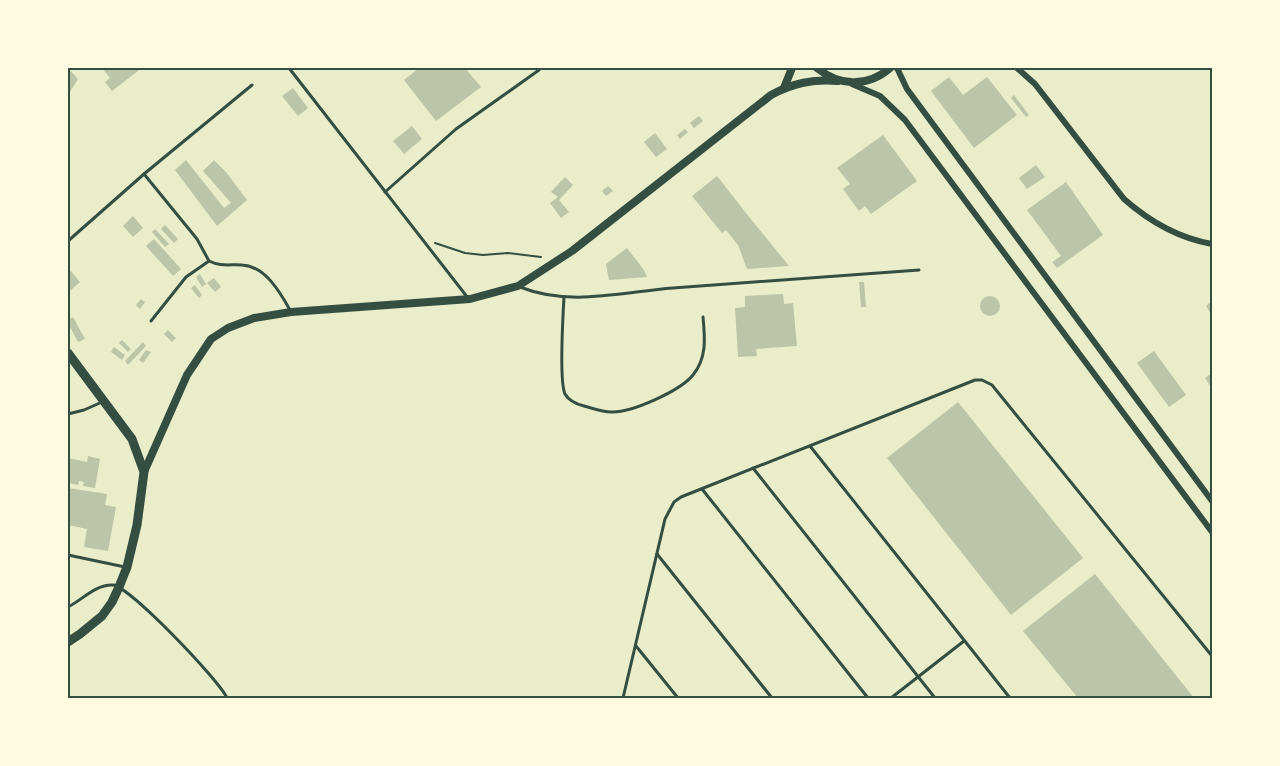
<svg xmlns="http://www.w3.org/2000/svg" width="1280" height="766" viewBox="0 0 1280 766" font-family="'Alegreya Sans',sans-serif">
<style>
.building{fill:#bcc5a7}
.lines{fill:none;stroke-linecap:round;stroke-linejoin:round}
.path{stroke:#344e41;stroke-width:2}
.service{stroke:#344e41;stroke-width:3}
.minor{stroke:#344e41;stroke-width:6}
.tertiary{stroke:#344e41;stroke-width:8}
.secondary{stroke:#344e41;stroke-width:9}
.neatline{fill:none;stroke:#344e41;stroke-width:2}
</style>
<rect width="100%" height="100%" fill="#e9edc9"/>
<!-- building -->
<g class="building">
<polygon points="68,68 78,79 68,95"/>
<polygon points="102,68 142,68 112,91 105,82 110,78"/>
<polygon points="419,68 465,68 481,87 436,121 404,80"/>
<polygon points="949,77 963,95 987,77 1017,115 974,148 931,91"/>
<polygon points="293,88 308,108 298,116 282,96"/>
<polygon points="1014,95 1029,115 1026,117 1011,98"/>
<polygon points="699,116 703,121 694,128 690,123"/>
<polygon points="412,126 422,139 404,154 393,141"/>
<polygon points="685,129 688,132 680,139 677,135"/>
<polygon points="655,133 667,149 656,157 644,142"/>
<polygon points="883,135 917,181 871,214 865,206 859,211 843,189 850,184 837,168"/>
<polygon points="186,160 224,208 231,203 203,171 214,160 226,172 247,200 217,226 175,170"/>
<polygon points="1036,165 1045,177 1027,189 1019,178"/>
<polygon points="717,176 746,213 789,266 747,269 738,245 726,230 722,233 692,196"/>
<polygon points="565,177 573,185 559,200 569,212 561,218 550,203 558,197 551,192"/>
<polygon points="1066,182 1103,235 1057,268 1052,262 1061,256 1027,210"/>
<polygon points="608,186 613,191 606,196 602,191"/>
<polygon points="133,216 143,228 133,237 123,226"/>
<polygon points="165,225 178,239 174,243 161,229"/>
<polygon points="155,229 169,244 165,247 152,232"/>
<polygon points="154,239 181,269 173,276 146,246"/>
<polygon points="627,248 644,270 647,277 609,280 606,264"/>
<polygon points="70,270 80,282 70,291 68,288 68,272"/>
<polygon points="200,274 206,284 202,287 196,277"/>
<polygon points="214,278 221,287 215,292 207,283"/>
<polygon points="859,282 864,282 866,307 861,307"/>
<polygon points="195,285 202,295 199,298 191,288"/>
<polygon points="783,294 784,304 793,303 797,346 756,349 757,356 738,357 735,308 745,307 745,296"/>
<circle cx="990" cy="306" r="10"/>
<polygon points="141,299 145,302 140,309 136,305"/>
<polygon points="1212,301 1212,316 1206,306"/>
<polygon points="73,317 85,339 78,342 68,323 68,320"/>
<polygon points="168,330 176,338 172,342 164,334"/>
<polygon points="122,340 131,349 128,352 119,343"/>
<polygon points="143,342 146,346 128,365 125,361"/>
<polygon points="114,347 125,355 122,360 111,352"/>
<polygon points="146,350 151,352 143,363 139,360"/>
<polygon points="1154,351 1186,395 1169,407 1137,363"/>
<polygon points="1212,373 1212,389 1205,378"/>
<polygon points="958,402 1083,558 1011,615 887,458"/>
<polygon points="88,456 100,459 95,488 83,486 84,482 79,481 78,485 68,483 68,458 87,462"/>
<polygon points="68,488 107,494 105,505 116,507 108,551 84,547 87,529 68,525"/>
<polygon points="1095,574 1194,698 1078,698 1023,631"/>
</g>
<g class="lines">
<!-- path -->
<polyline class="path" points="435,243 465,253 483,255 508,253 541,257"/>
<!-- service -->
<g class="service">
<polyline points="289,68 468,298"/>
<polyline points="144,174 252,85"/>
<polyline points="385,192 456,129 539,70"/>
<polyline points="68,241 144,174 197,239 209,261"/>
<path d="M520,287C570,307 622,292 673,288C755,282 837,276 919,270"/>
<path d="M564,297C563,315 559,381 565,394C569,401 576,404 584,406C592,408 602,412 611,412C631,413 680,391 693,375C707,358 705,338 703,317"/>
<path d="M151,321L186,277L209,261C221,267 230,264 242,265C265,266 280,292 290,310"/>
<polyline points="68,414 84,410 102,402"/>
<polyline points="810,446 1010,698"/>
<polyline points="753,468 935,698"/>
<polyline points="702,489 868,698"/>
<polyline points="657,554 772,698"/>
<polyline points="68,555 125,567"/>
<path d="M68,607C82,600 96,584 113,585C130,587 219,680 227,698"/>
<polyline points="636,646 678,698"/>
<polyline points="623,698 665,519 674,502 681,497 975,380 982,380 992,385 1212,656"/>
<polyline points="891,698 964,641"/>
</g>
<!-- minor -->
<g class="minor">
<polyline points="897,68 907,89 1212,501"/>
<path d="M1017,68L1035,84L1124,199C1150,222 1178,238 1212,244"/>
<polyline points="852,84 880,96 905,120 1212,532"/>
</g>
<!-- tertiary -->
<g class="tertiary">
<path d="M817,68C839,86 867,88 890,68"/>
<polyline points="784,88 792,68"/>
<path d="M144,472L187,375L211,339L228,328L254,318L291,312L470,299L518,286L572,251L771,95C793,83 813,79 838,81"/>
</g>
<!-- secondary -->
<polyline class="secondary" points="68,353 132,439 144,472 137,525 127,567 119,587 112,602 102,616 80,634 68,642"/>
</g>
<!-- border -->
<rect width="1280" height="766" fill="none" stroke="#fefae0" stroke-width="138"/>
<rect x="69" y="69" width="1142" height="628" class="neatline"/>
</svg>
